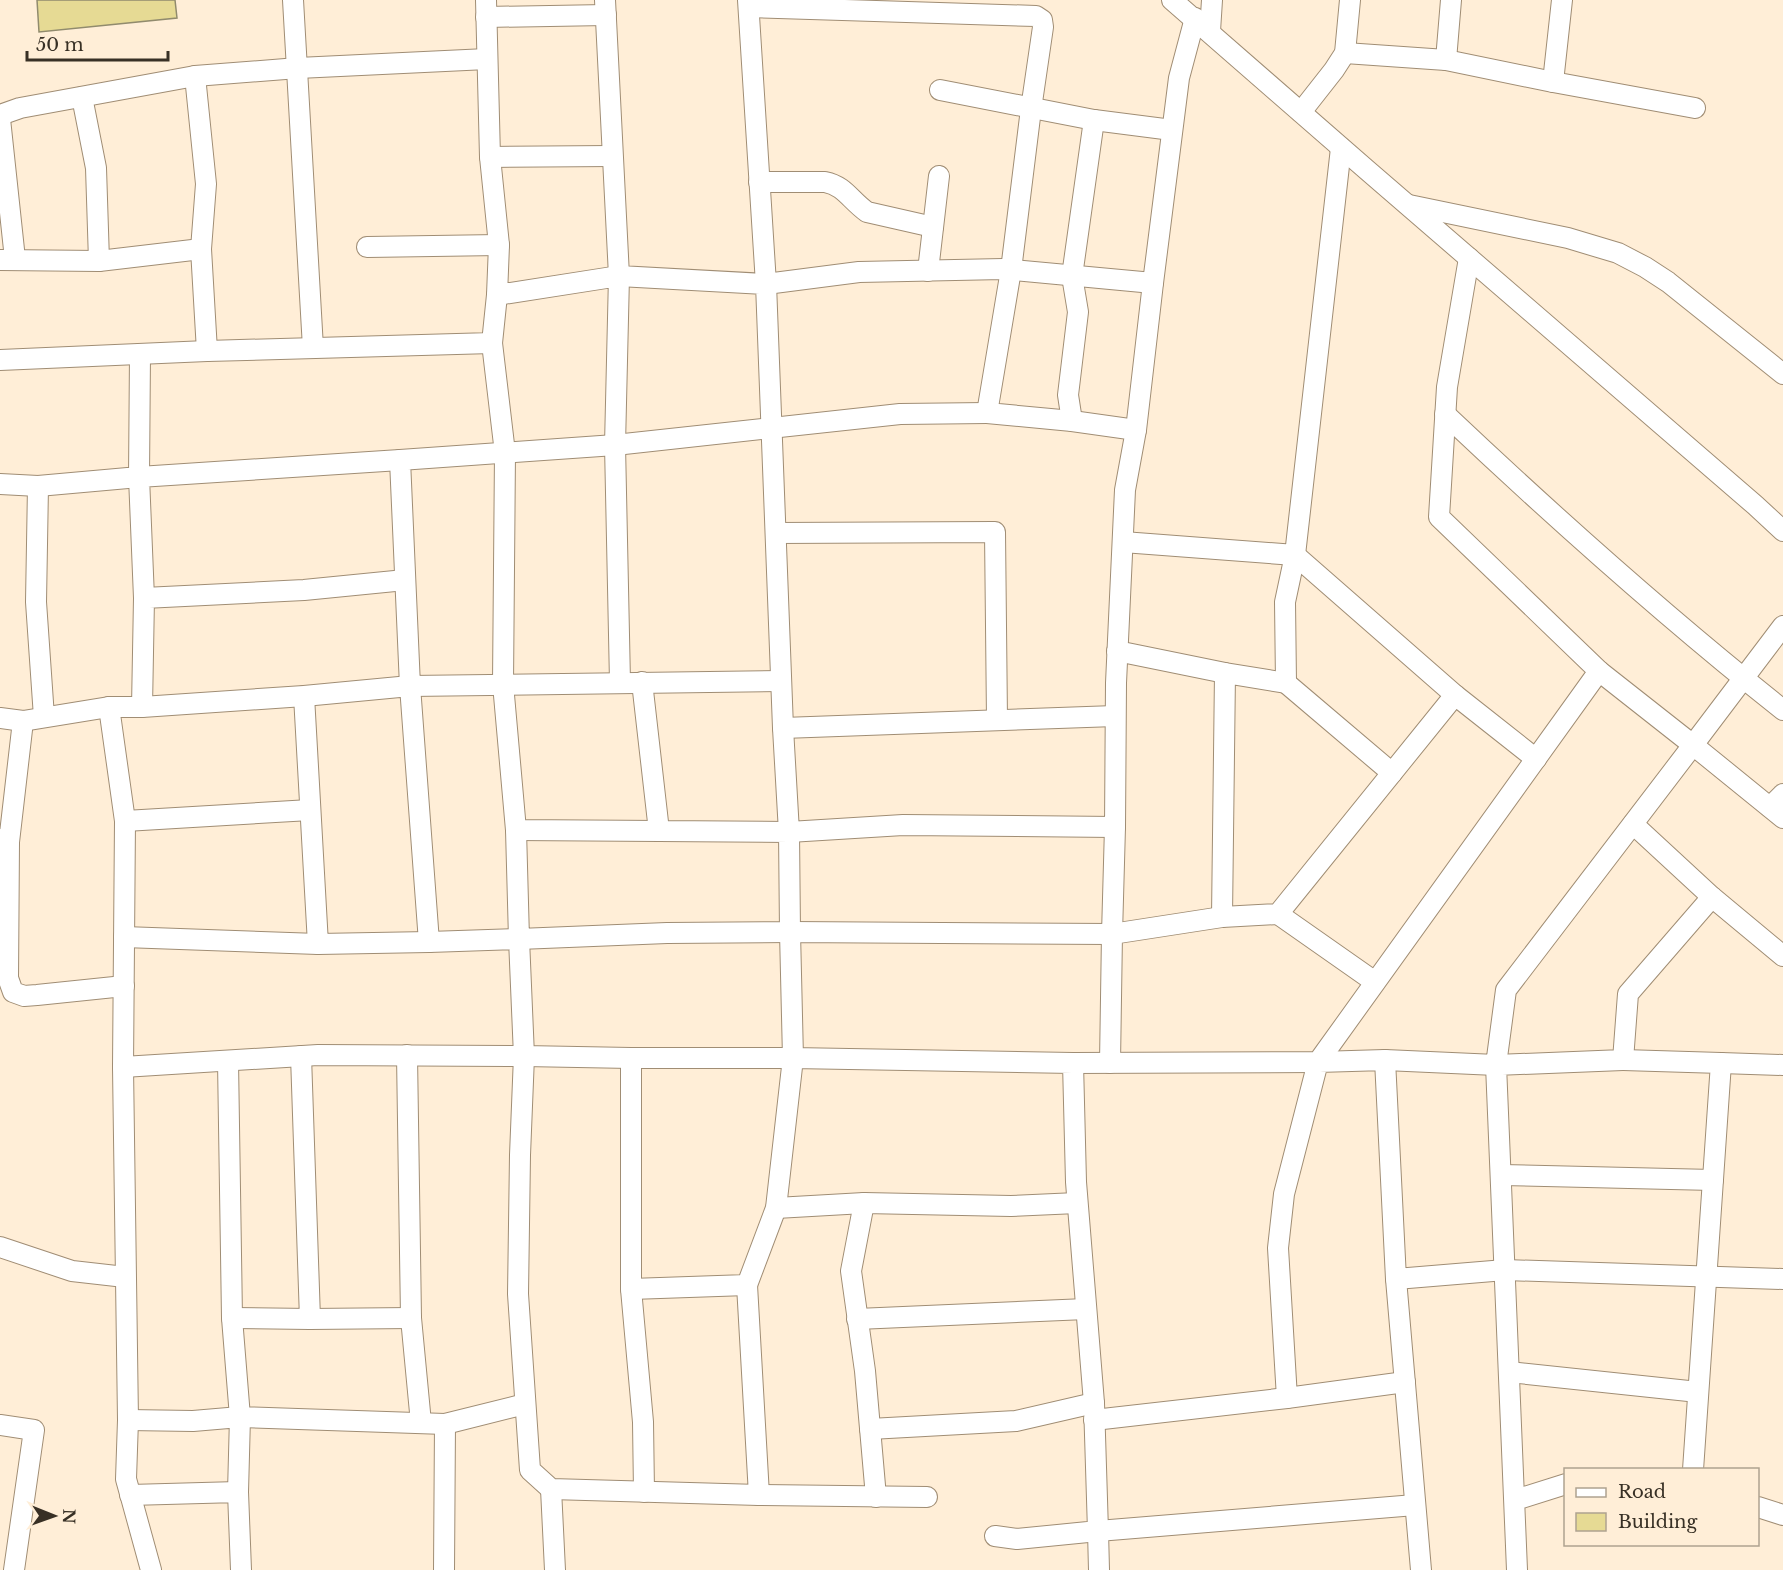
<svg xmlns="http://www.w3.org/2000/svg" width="1783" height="1570" viewBox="0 0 1783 1570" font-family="'Libre Baskerville',serif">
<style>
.building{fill:#e6da94;stroke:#918b6d;stroke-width:1.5}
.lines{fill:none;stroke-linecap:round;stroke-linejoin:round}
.minor-casing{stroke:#a08d74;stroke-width:22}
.minor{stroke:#fff;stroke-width:20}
</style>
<rect width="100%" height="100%" fill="#ffeed7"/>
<!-- building -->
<polygon class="building" points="37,0 175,0 177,18 39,32"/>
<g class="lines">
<defs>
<g id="minor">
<polyline points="293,0 313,348"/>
<polyline points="486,0 490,157 499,245 497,295 619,276 615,445 620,682"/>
<polyline points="605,0 619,276 766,284 783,728 789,832 903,825 1115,827 1116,683 1125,490 1136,430 1153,283"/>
<polyline points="748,0 766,284 859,272 1003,269 1153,283 1179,78 1195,18"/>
<polyline points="1172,0 1367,170 1755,505 1783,531"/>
<polyline points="1562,0 1553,82 1695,108"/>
<polyline points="749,7 1036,16 1042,20 1043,27 1031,109 1011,270 987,413 1072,421 1136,430"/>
<polyline points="486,17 606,15"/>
<polyline points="1210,31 1212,0"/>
<polyline points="1345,53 1446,60 1553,82"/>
<polyline points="1446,60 1451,0"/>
<polyline points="195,76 206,184 201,249 207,351"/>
<polyline points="940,90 1094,120 1172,130"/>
<polyline points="82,97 96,168 99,261"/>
<polyline points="1301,112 1334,70 1345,53 1350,0"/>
<polyline points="0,115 20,108 195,76 298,68 487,59"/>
<polyline points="0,119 15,259"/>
<polyline points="490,157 612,156"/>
<path d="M759,182H825C845,186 850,200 867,212L933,227"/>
<polyline points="1409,205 1568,238 1618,253 1645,267 1668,282 1783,374"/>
<polyline points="367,247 499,245"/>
<polyline points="0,260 99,261 201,249"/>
<polyline points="928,271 939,176"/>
<polyline points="492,343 505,453 503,684 516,830 659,831"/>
<polyline points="0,360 207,351 492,343 497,295"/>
<path d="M1445,414C1554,517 1666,617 1783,710"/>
<polyline points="1072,421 1068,395 1078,312 1072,276 1094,120"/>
<polyline points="0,484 38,486 139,477 140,354"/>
<polyline points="38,486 36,602 44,717"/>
<polyline points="776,533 995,532 997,720"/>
<polyline points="1123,542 1295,555 1341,148"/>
<polyline points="144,598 139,477 400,460"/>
<polyline points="1117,651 1225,673"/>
<polyline points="1599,671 1693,745 1783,626"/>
<polyline points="781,681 410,686 400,460 615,445 900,414 987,413"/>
<polyline points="1286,683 1392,773"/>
<polyline points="304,696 318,944 429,942"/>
<polyline points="109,707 125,821 123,1067 318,1055 524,1056 520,1155 518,1294 530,1470 551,1489 759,1495 747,1285"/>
<polyline points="142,707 144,598 304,590 405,580"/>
<polyline points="0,718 23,721 109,707 142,707 304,696 410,686 429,942 519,939 524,1056 631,1058"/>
<polyline points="783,728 1115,716"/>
<polyline points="1770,807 1783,794"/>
<polyline points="125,821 310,810"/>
<polyline points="516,830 519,939 667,933 790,932 789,832 659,831 642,682"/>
<polyline points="0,839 9,842 8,978 13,992 24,996 37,995 124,986"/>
<polyline points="9,842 23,721"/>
<polyline points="1712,897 1783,956"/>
<polyline points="1278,914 1375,982"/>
<polyline points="1222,917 1225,673 1286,683 1285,602 1295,555 1455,695"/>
<polyline points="124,937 318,944"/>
<polyline points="407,1055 411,1318 421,1423"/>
<polyline points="1385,1060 1496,1065 1506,990 1693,745 1783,818"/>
<polyline points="1623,1060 1721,1063 1693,1470"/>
<polyline points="228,1061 232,1318 240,1417 445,1424 525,1404"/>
<polyline points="1073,1063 1318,1062 1599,671 1439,517 1447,387 1469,258"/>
<polyline points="1110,1063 1112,934 1222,917 1278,914 1455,695 1536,759"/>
<polyline points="1721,1063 1783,1065"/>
<polyline points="123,1067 128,1420 126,1479 151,1570"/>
<polyline points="1501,1175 1713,1180"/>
<polyline points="864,1203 851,1271 865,1371 876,1497"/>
<polyline points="776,1208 864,1203 1011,1206 1077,1203"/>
<polyline points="0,1247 72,1271 125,1277"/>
<polyline points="1396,1279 1421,1570"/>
<polyline points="631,1289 643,1422 644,1492"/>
<polyline points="232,1318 310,1319 301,1056"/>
<polyline points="310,1319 411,1318"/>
<polyline points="857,1319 1086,1309"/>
<polyline points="1509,1372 1698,1392"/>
<polyline points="1287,1398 1278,1248 1284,1194 1318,1062 1385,1060 1396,1279 1505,1270 1783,1279"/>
<polyline points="128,1420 193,1421 240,1417 238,1492"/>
<polyline points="1094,1420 1287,1398 1405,1382"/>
<polyline points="0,1425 34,1430 14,1570"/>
<polyline points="870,1429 1016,1421 1094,1403"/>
<polyline points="551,1489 555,1570"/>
<polyline points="130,1495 238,1492 241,1570"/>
<polyline points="759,1495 927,1497"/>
<polyline points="1515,1500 1566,1484"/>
<polyline points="1758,1507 1783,1515"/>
<polyline points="995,1536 1017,1539 1098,1531 1094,1403 1076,1182 1073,1063 793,1058 631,1058 631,1289 747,1285 776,1208 793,1058 790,932 1112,934 1115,827"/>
<polyline points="444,1570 445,1424"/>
<polyline points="1099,1570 1098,1531 1415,1505"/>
<polyline points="1517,1570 1496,1065 1623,1060 1628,994 1712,897 1633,824"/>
</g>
</defs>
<!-- minor casing -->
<use href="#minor" class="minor-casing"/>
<!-- minor -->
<use href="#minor" class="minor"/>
</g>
<!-- legend -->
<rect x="1564" y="1468" width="195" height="78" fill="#ffeed7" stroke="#afa290" stroke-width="1.5"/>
<rect x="1576" y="1488" width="30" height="9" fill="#ffffff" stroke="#afa290" stroke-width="1.5"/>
<text x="1618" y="1498" font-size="18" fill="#383025">Road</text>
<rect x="1576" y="1513" width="30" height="18" fill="#e6da94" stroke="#afa290" stroke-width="1.5"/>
<text x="1618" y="1528" font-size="18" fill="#383025">Building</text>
<!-- north arrow -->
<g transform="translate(54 1516) rotate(91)" stroke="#ffeed7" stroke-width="4.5" paint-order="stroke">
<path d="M0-4.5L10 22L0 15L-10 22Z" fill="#383025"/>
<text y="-9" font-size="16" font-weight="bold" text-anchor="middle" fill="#383025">N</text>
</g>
<!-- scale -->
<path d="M27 51v9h141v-9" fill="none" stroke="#383025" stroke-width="3"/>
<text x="36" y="51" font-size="18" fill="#383025" stroke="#ffeed7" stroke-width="4.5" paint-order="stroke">50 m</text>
</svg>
